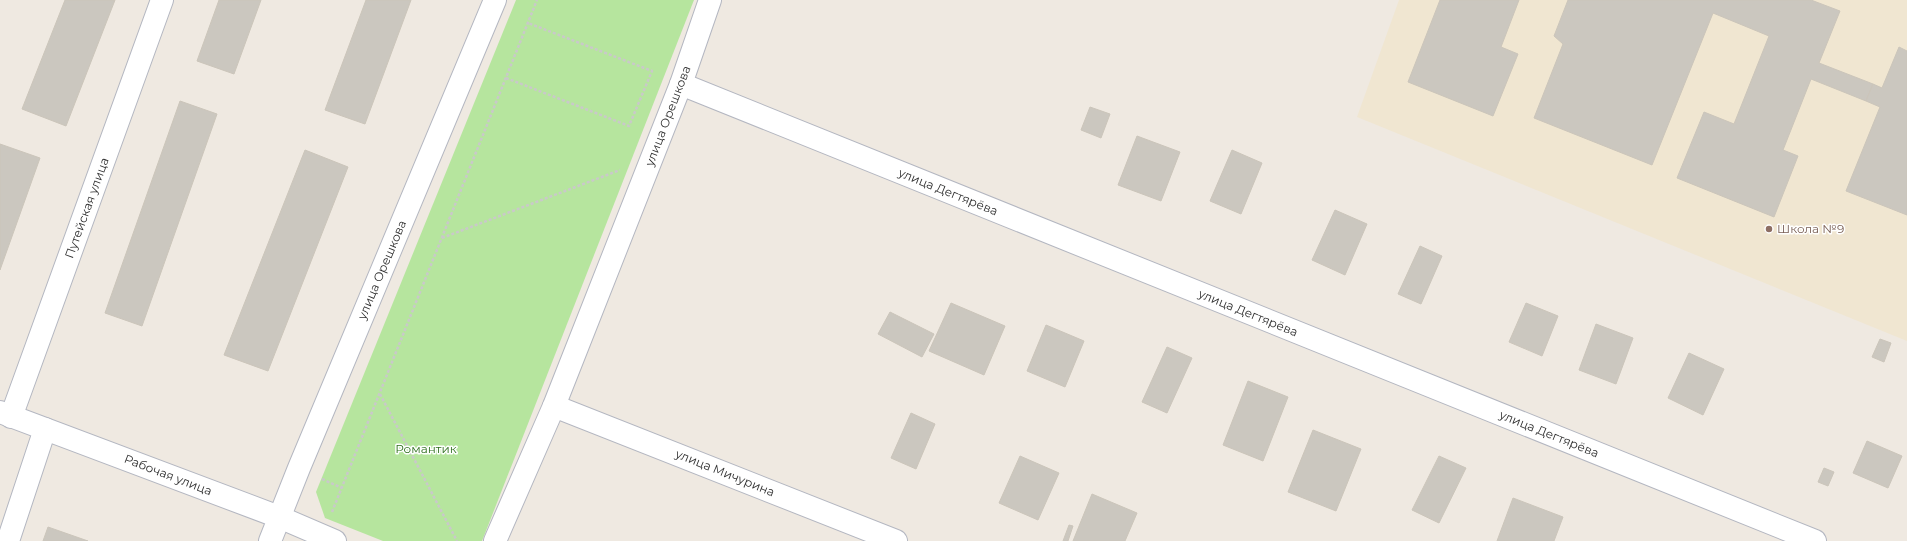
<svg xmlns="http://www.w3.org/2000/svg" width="1907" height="541" viewBox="0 0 1907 541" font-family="Montserrat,sans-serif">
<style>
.education{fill:#f0e6d1}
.green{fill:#b6e59e}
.building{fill:#cbc7bf;stroke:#cbc5ba}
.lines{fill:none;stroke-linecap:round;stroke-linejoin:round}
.minor-casing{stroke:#b4b7c1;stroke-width:24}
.tertiary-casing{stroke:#b4b7c1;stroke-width:24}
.path{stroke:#c9c9c9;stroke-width:2.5;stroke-dasharray:3 2;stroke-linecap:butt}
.minor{stroke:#fff;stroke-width:22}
.tertiary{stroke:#fff;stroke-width:22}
.education-dot{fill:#8d6e63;stroke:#fff;stroke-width:1.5}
.labels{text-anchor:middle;stroke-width:3;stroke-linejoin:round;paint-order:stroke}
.street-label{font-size:12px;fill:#2e2e2e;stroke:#fff}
.education-label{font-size:12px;fill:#785e54;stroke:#fff;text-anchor:start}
.park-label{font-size:12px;fill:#2c6e1b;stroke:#fff}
</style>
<rect width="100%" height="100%" fill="#efe9e1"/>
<!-- education -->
<polygon class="education" points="1399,0 1907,0 1907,341 1357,117"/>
<!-- green -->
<polygon class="green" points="516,0 694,0 482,541 383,541 325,518 316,492"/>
<!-- building -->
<g class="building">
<polygon points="65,0 115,0 66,126 22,109"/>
<polygon points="219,0 261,0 234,74 197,61"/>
<polygon points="366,0 411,0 365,124 325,110"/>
<polygon points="1440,0 1519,0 1501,47 1518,54 1493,116 1408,82"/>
<polygon points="1568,0 1811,0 1840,11 1819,63 1873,84 1866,101 1811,79 1783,150 1798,156 1774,217 1677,178 1704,112 1734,124 1769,36 1713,13 1652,165 1534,118 1563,44 1554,36"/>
<polygon points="1899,47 1907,51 1907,215 1846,191 1880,107 1866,101 1873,84 1882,88"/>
<polygon points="180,101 217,114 142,326 105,313"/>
<polygon points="1090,107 1110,114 1101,138 1081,130"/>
<polygon points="1137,136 1180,152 1161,201 1118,185"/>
<polygon points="0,144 40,158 0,270"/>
<polygon points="305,150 348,167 268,371 224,355"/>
<polygon points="1232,150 1262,163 1241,214 1210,201"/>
<polygon points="1335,210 1367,224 1345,275 1312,260"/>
<polygon points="1420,246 1442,256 1421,304 1398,294"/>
<polygon points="951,303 1005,326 984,375 929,351"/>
<polygon points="1526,303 1558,316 1542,356 1509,342"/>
<polygon points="890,312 934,334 922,357 878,334"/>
<polygon points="1596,324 1633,338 1616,384 1579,370"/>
<polygon points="1046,325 1084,341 1065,387 1027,371"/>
<polygon points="1880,339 1891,343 1884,362 1872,357"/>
<polygon points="1167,347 1192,358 1167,413 1142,402"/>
<polygon points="1689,353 1724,369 1703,415 1668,398"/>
<polygon points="1248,381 1288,397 1263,461 1223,445"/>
<polygon points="911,413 935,424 916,469 891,458"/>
<polygon points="1313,430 1361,449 1336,511 1288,492"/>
<polygon points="1867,441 1902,456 1888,488 1853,473"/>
<polygon points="1020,456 1059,473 1038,520 999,503"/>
<polygon points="1439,456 1466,468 1439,523 1412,510"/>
<polygon points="1824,468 1834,472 1828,486 1818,482"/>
<polygon points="1092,494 1137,513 1125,541 1073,541"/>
<polygon points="1513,498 1563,517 1554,541 1497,541"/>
<polygon points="1069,525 1073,526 1068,541 1063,541"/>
<polygon points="48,527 88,541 43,541"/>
</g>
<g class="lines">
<defs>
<g id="minor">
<polyline points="681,84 1815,541"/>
<polyline points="554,406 896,541"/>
<polyline points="0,412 279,517 335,541"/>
<polyline points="11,417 162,0"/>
<polyline points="8,541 45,429"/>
<polyline points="495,541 554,406 681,84 710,0"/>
</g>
<polyline id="tertiary" points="270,541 299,468 495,0"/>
</defs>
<!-- minor casing -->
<use href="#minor" class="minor-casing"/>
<!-- tertiary casing -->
<use href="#tertiary" class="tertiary-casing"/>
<!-- path -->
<g class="path">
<polyline points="506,78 629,126 652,71 528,23"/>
<polyline points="442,238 620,170"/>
<polyline points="380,394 457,541"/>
<polyline points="322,479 342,488"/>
<polyline points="332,512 537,0"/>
</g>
<!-- minor -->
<use href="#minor" class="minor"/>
<!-- tertiary -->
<use href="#tertiary" class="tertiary"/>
</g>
<!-- markers -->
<circle class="education-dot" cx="1769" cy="229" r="4"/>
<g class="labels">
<!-- street labels -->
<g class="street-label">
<text transform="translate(668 116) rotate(-69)" y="4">улица Орешкова</text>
<text transform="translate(948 192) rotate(22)" y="4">улица Дегтярёва</text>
<text transform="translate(87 208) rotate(-70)" y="4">Путейская улица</text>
<text transform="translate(382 270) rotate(-67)" y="4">улица Орешкова</text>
<text transform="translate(1248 313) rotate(22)" y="4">улица Дегтярёва</text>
<text transform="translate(1549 434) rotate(22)" y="4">улица Дегтярёва</text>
<text transform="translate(725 473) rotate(22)" y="4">улица Мичурина</text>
<text transform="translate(168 475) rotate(21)" y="4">Рабочая улица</text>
</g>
<!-- education labels -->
<g class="education-label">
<text x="1777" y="233">Школа №9</text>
</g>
<!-- park labels -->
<g class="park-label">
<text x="426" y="453">Романтик</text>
</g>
</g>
</svg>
